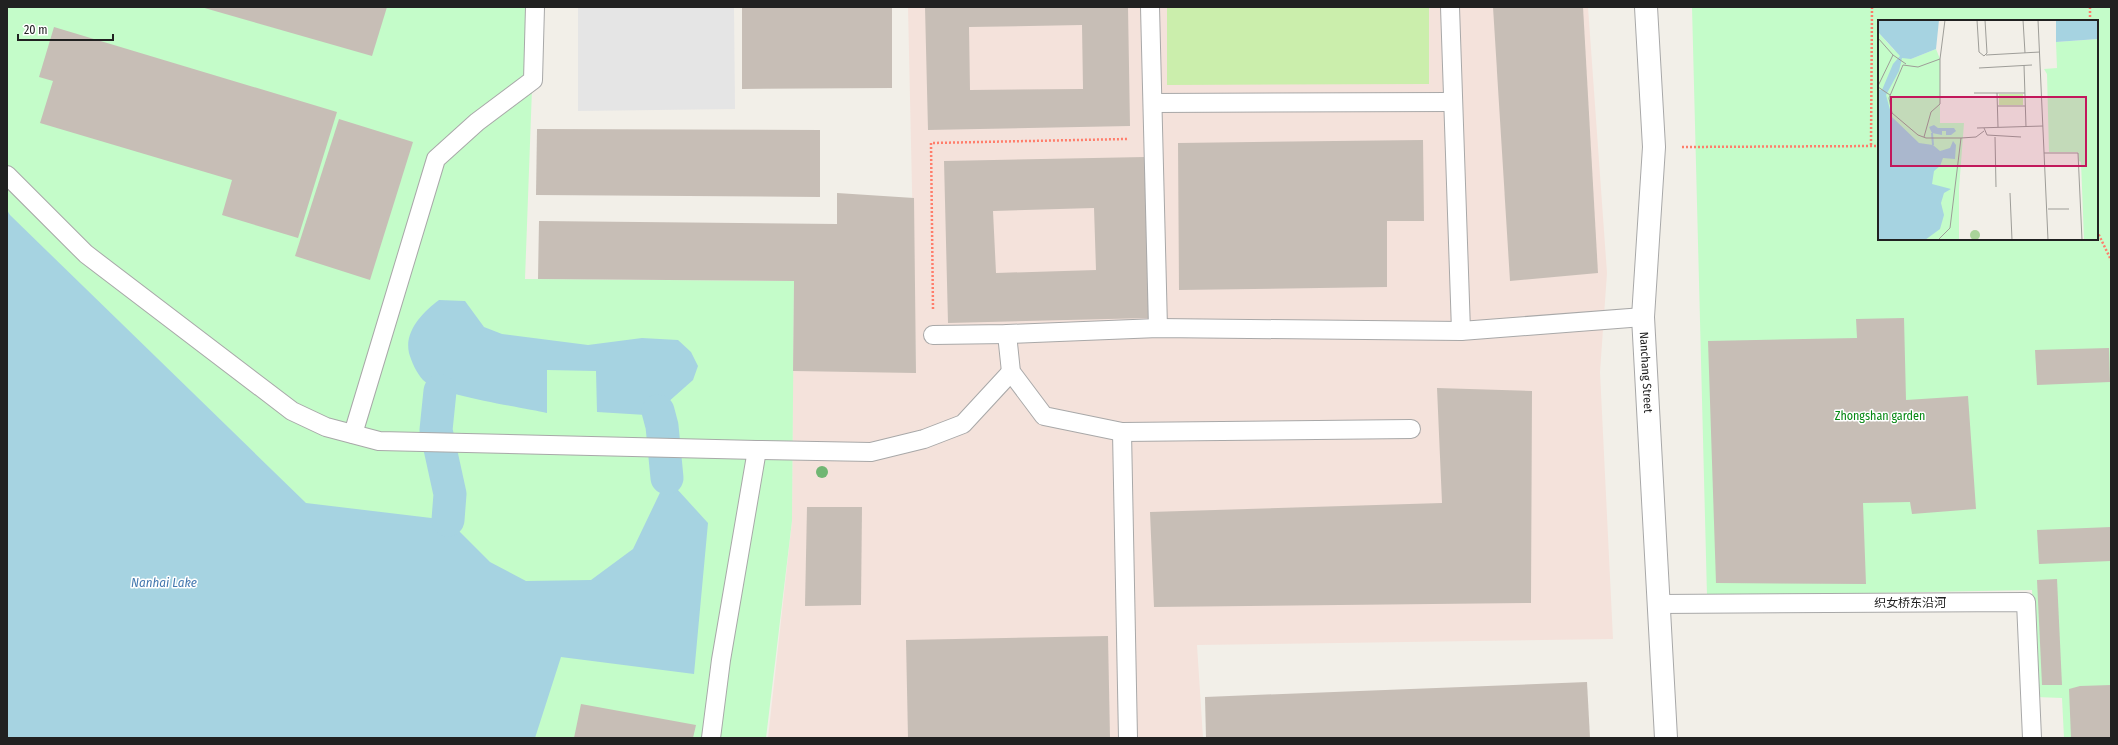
<svg xmlns="http://www.w3.org/2000/svg" width="2118" height="745" viewBox="0 0 2118 745" font-family="'Fira Sans Condensed','Noto Sans SC',sans-serif">
<style>
.military{fill:#f4e2db}
.grass{fill:#cbeeac}
.park{fill:#c4fcc9;fill-rule:evenodd}
.parking{fill:#e5e5e5}
.water{fill:#a6d3e1}
.lines{fill:none;stroke-linecap:round;stroke-linejoin:round}
.canal{stroke:#a6d3e1;stroke-width:33}
.building{fill:#c7beb6;fill-rule:evenodd}
.service-casing{stroke:#a8a8a8;stroke-width:20}
.tertiary-casing{stroke:#a8a8a8;stroke-width:24}
.path{stroke:#ff7d6b;stroke-width:2.5;stroke-dasharray:2 2;stroke-linecap:butt}
.service{stroke:#fff;stroke-width:18}
.tertiary{stroke:#fff;stroke-width:22}
.tree{fill:#70b673}
.labels{text-anchor:middle;stroke-width:3;stroke-linejoin:round;paint-order:stroke}
.street-label{font-size:12px;fill:#212121;stroke:#fff}
.park-label{font-size:12px;fill:#068813;stroke:#fff}
.water-label{font-size:13px;font-style:italic;fill:#4478af;stroke:#fff}
.inset-river{fill:none;stroke:#a6d3e1;stroke-width:2}
.inset-road{fill:none;stroke:#9e9d98;stroke-width:1}
.view{fill:#c2185b;fill-opacity:0.15;stroke:#c2185b;stroke-width:2}
.inset-edge{fill:none;stroke:#212121;stroke-width:2}
</style>
<rect width="100%" height="100%" fill="#f2efe8"/>
<!-- military -->
<polygon class="military" points="908,7 1588,7 1607,273 1600,372 1613,639 1197,645 1203,738 768,738 792,521 793,371 916,371"/>
<!-- grass -->
<polygon class="grass" points="1167,7 1429,7 1429,84 1167,85"/>
<!-- park -->
<g class="park">
<polygon points="7,7 535,7 525,279 794,281 792,521 766,738 7,738"/>
<path d="M1692,7H2111V738H2064L2062,698L2036,697L2032,590L1707,596ZM1879,21H2097V239H1879Z"/>
</g>
<!-- parking -->
<polygon class="parking" points="578,7 734,7 735,109 578,111"/>
<!-- water -->
<g class="water">
<polygon points="7,210 10,215 306,503 448,520 490,562 526,581 591,580 633,549 667,478 708,523 694,674 561,657 535,738 7,738"/>
<path d="M439,300L465,301L484,327L502,334L588,345L642,338L678,340L691,352L698,366L693,380L658,411L646,415L597,412L596,371L547,370V413C522,407 439,396 423,380C416,372 412,363 409,353C404,331 423,312 439,300Z"/>
</g>
<g class="lines">
<!-- canal -->
<g class="canal">
<polyline points="440,391 436,430 450,494 448,520"/>
<polyline points="658,411 662,426 667,478"/>
</g>
</g>
<!-- building -->
<g class="building">
<polygon points="201,7 387,7 372,56"/>
<polygon points="742,7 892,7 892,88 742,89"/>
<path d="M925,7H1128L1130,126L928,130ZM1082,25L1083,89L970,90L969,27Z"/>
<polygon points="1493,7 1583,7 1598,273 1510,281"/>
<polygon points="54,27 337,112 298,238 222,215 232,180 40,123 53,81 39,77"/>
<polygon points="339,119 413,142 370,280 295,256"/>
<polygon points="537,129 820,130 820,197 536,195"/>
<polygon points="1423,140 1424,221 1387,221 1387,287 1179,290 1178,143"/>
<path d="M1145,157L1149,318L948,323L944,161ZM1094,208L1096,270L996,273L993,211Z"/>
<polygon points="837,193 914,198 916,373 793,371 794,281 538,279 539,221 837,224"/>
<polygon points="1904,318 1906,400 1968,396 1976,509 1912,514 1910,502 1863,503 1866,584 1716,583 1708,341 1857,338 1856,319"/>
<polygon points="2109,348 2110,382 2037,385 2035,350"/>
<polygon points="1437,388 1532,391 1531,603 1154,607 1150,512 1442,503"/>
<polygon points="807,507 862,507 861,605 805,606"/>
<polygon points="2111,527 2111,561 2039,564 2037,530"/>
<polygon points="2057,579 2062,685 2042,685 2037,580"/>
<polygon points="1108,636 1110,738 908,738 906,640"/>
<polygon points="1587,682 1590,738 1206,738 1205,697"/>
<polygon points="2111,685 2111,738 2071,738 2069,689 2080,686"/>
<polygon points="581,704 696,725 693,738 574,738"/>
</g>
<g class="lines">
<defs>
<g id="service">
<polyline points="1150,7 1158,328"/>
<polyline points="1450,7 1461,331"/>
<polyline points="1154,103 1452,102"/>
<polyline points="7,175 86,254 292,411 326,427 379,441 757,450 721,660 711,738"/>
<polyline points="1007,334 1011,372 1044,416 1122,432 1411,429"/>
<polyline points="933,335 1007,334 1158,328 1461,331 1643,317"/>
<polyline points="1122,432 1128,738"/>
<polyline points="353,434 436,159 477,122 533,80 535,7"/>
<polyline points="757,450 871,452 924,439 963,424 1011,372"/>
<polyline points="1658,604 2026,602 2032,738"/>
</g>
<g id="tertiary">
<path id="s1" d="M1646,7L1654,147L1643,317L1666,738"/>
</g>
</defs>
<!-- service casing -->
<use href="#service" class="service-casing"/>
<!-- tertiary casing -->
<use href="#tertiary" class="tertiary-casing"/>
<!-- path -->
<g class="path">
<polyline points="2090,7 2090,21"/>
<polyline points="1871,145 1872,7"/>
<polyline points="1682,147 1879,146"/>
<polyline points="2097,231 2111,260"/>
<polyline points="933,309 931,143 1127,139"/>
</g>
<!-- service -->
<use href="#service" class="service"/>
<!-- tertiary -->
<use href="#tertiary" class="tertiary"/>
</g>
<!-- trees -->
<circle class="tree" cx="822" cy="472" r="6"/>
<g class="labels">
<!-- street labels -->
<g class="street-label">
<text dy="4" stroke="none"><textPath href="#s1" startOffset="366">Nanchang Street</textPath></text>
<text x="1910" y="607">织女桥东沿河</text>
</g>
<!-- park labels -->
<g class="park-label">
<text x="1880" y="420">Zhongshan garden</text>
</g>
<!-- water labels -->
<g class="water-label">
<text x="164" y="587">Nanhai Lake</text>
</g>
</g>
<!-- overview -->
<g transform="translate(1878 20)">
<rect width="220" height="220" fill="#f2efe8"/>
<path d="M121,74H145V85H121Z" fill="#cbeeac"/>
<path d="M92 215a5 5 0 1 1 10 0a5 5 0 1 1-10 0Z" fill="#aad39a"/>
<path d="M0,12L16,30L33,39L58,29L62,39V103H86L81,169V220H0ZM220,19V220H206L203,142L201,141L200,132H171L169,54L166,49L179,48L178,22Z" fill="#c4fcc9"/>
<path d="M0,0H61L58,29L33,39L24,38L21,51L8,75L14,97L41,123L55,125L62,131L72,128L75,121L78,125L77,139L65,138L62,146L56,151L54,164L73,169L66,173L63,183L66,195L62,209L47,220H0V70H4L15,44L22,36L0,12ZM178,0H220V19L178,22ZM56,105L60,108H76L78,111L73,115H68V111H64V115L54,113L51,107Z" fill="#a6d3e1"/>
<path class="inset-river" d="M54,113L55,125"/>
<path class="inset-road" d="M99,0L101,32L106,36L109,33L107,0M145,0L147,33M160,0L170,220M0,18L15,35L28,44M108,35L162,32M146,45L148,107M101,48L154,45M0,66L15,35M0,67L12,75M96,73H147M119,73L120,107M120,86H147M99,108L165,106M106,108L109,115L143,117M46,117L53,92L62,84V39L67,0M117,117L118,167M83,118L98,117L106,111M166,133H200L204,220M132,173L134,220M170,189H191M60,220L72,208L83,118H48L40,115L14,93L11,78L25,45L40,47L62,39"/>
<path class="view" d="M13,77H208V146H13Z"/>
<rect width="220" height="220" class="inset-edge"/>
</g>
<!-- border -->
<rect width="2118" height="745" fill="none" stroke="#212121" stroke-width="16"/>
<!-- scale -->
<path d="M18 34v6h95v-6" fill="none" stroke="#212121" stroke-width="2"/>
<text x="24" y="34" font-size="12" fill="#212121" stroke="#ffffff" stroke-width="3" paint-order="stroke">20 m</text>
</svg>
